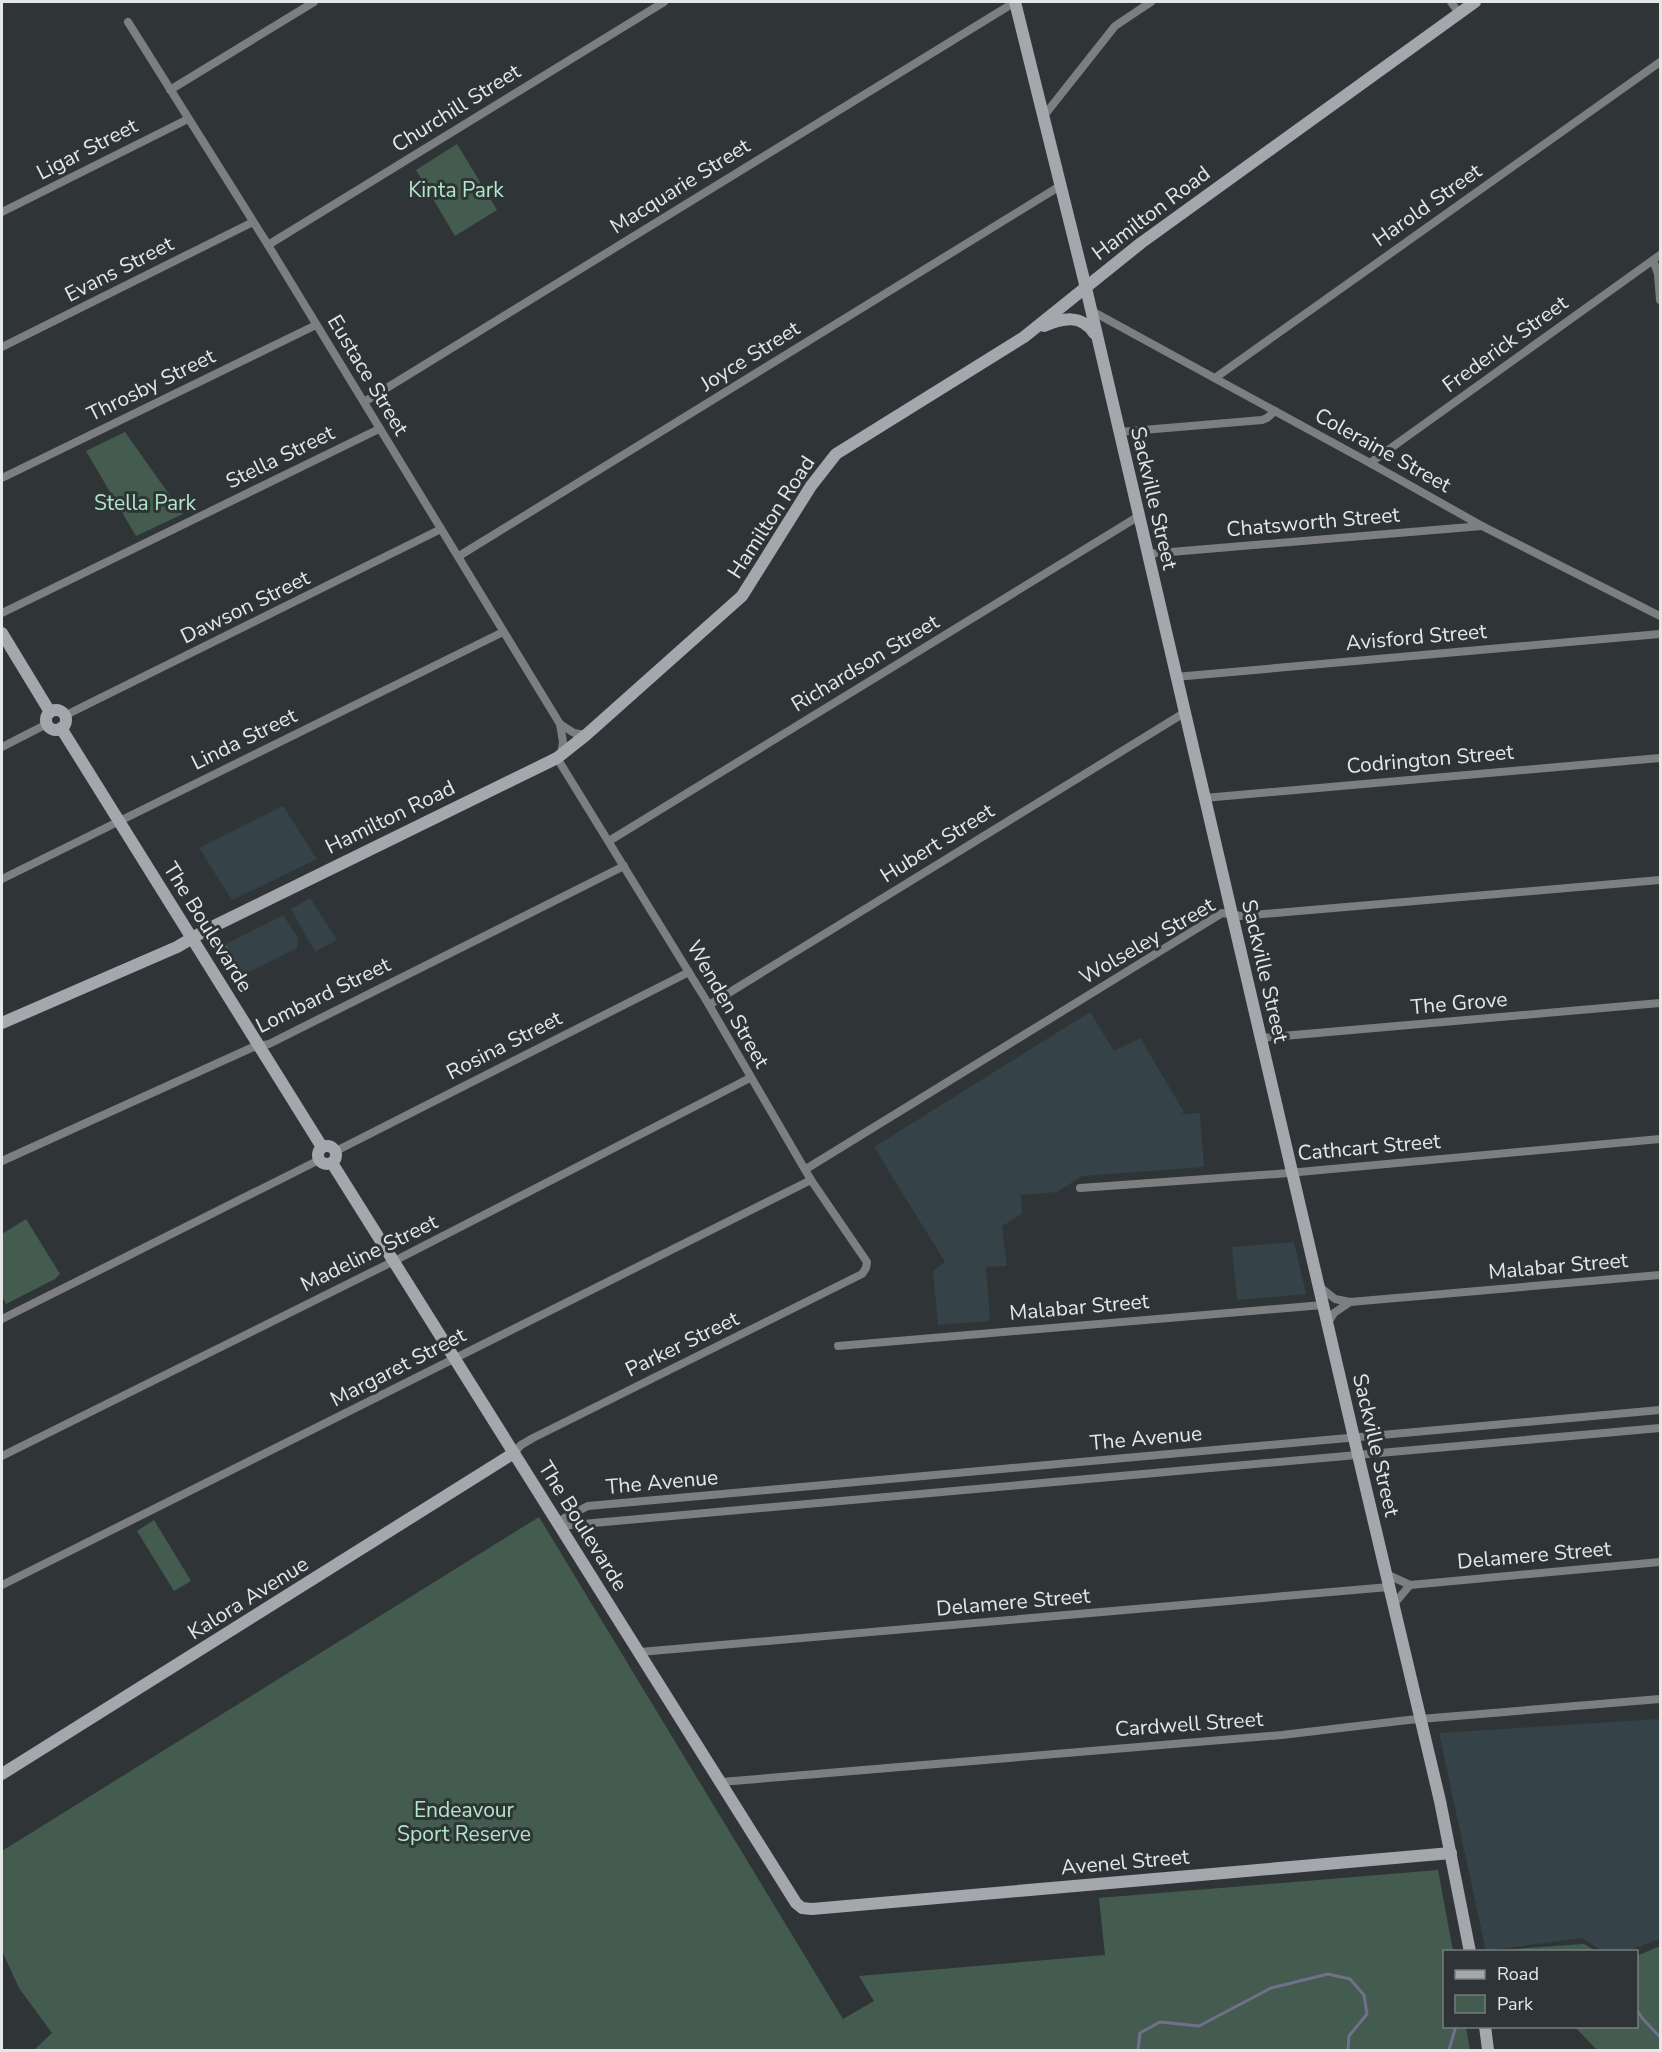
<svg xmlns="http://www.w3.org/2000/svg" width="1662" height="2052" viewBox="0 0 1662 2052" font-family="'Nunito Sans',sans-serif">
<style>
.built{fill:#354247}
.green{fill:#445c4f}
.lines{fill:none;stroke-linecap:round;stroke-linejoin:round}
.stream{stroke:#70708a;stroke-width:3}
.street{stroke:#7c7e80;stroke-width:8}
.secondary{stroke:#a4a7ab;stroke-width:12}
.labels{text-anchor:middle;stroke-width:6;stroke-linejoin:round;paint-order:stroke}
.street-label{font-size:21px;fill:#e3e7e8;stroke:#2f3537}
.park-label{font-size:21px;fill:#b0e7c8;stroke:#2f3537}
</style>
<rect width="100%" height="100%" fill="#2f3537"/>
<!-- built -->
<g class="built">
<polygon points="283,806 317,859 232,900 199,848"/>
<polygon points="310,898 337,940 315,952 291,909"/>
<polygon points="283,915 298,938 297,948 245,974 226,944"/>
<polygon points="1090,1012 1114,1051 1140,1038 1184,1112 1181,1114 1200,1113 1204,1167 1082,1176 1057,1192 1021,1195 1022,1214 1002,1226 1007,1266 986,1267 990,1321 938,1325 933,1271 945,1262 874,1147"/>
<polygon points="1294,1242 1306,1294 1237,1300 1232,1247"/>
<polygon points="1660,1719 1660,1939 1628,1951 1602,1951 1582,1938 1486,1951 1439,1733"/>
</g>
<!-- green -->
<g class="green">
<polygon points="457,144 497,210 455,236 416,170"/>
<polygon points="125,432 183,514 136,536 86,451"/>
<polygon points="226,944 245,974 234,978 216,949"/>
<polygon points="26,1219 60,1274 55,1279 6,1304 2,1296 2,1234"/>
<polygon points="539,1517 843,2019 874,2001 859,1976 1105,1955 1099,1898 1438,1870 1453,1951 1444,1952 1444,2026 1466,2027 1470,2050 34,2050 52,2033 19,1988 2,1951 2,1851"/>
<polygon points="154,1520 191,1581 174,1591 137,1531"/>
<polygon points="1584,1944 1596,1951 1486,1951"/>
<polygon points="1660,1946 1660,2050 1597,2050 1575,2027 1636,2026 1637,1956"/>
</g>
<g class="lines">
<!-- stream -->
<g class="stream">
<polyline points="1541,1952 1573,1952"/>
<polyline points="1636,2009 1643,2019 1660,2037"/>
<polyline points="1138,2050 1140,2033 1160,2022 1199,2026 1271,1988 1328,1974 1350,1979 1364,1995 1367,2014 1349,2036 1348,2050"/>
<polyline points="1449,2050 1456,2026"/>
</g>
<!-- street -->
<g class="street">
<polyline points="1451,2 1459,13"/>
<polyline points="128,22 268,245 560,724 574,733 586,735"/>
<polyline points="170,90 314,2"/>
<polyline points="1043,117 1115,26 1151,2"/>
<polyline points="2,212 188,119"/>
<polyline points="268,245 664,2"/>
<polyline points="1653,260 1658,274 1660,300"/>
<polyline points="1090,310 1370,463 1482,526 1660,616"/>
<polyline points="2,347 253,222"/>
<polyline points="1215,378 1660,62"/>
<polyline points="364,402 1015,2"/>
<polyline points="1119,432 1262,420 1267,418 1275,411"/>
<polyline points="1370,463 1660,255"/>
<polyline points="2,478 316,325"/>
<polyline points="1147,554 1482,526"/>
<polyline points="459,556 1060,186"/>
<polyline points="2,613 379,429"/>
<polyline points="1175,677 1660,634"/>
<polyline points="64,716 441,529"/>
<polyline points="560,724 563,742 561,755"/>
<polyline points="2,747 47,724"/>
<polyline points="1204,798 1660,758"/>
<polyline points="609,841 1139,516"/>
<polyline points="2,879 503,632"/>
<polyline points="709,1005 1184,713"/>
<polyline points="1260,1038 1660,1003"/>
<polyline points="336,1151 689,972"/>
<polyline points="2,1161 251,1048 269,1044 624,866"/>
<polyline points="806,1169 1222,913 1241,916 1660,880"/>
<polyline points="1080,1188 1277,1174 1660,1139"/>
<polyline points="1319,1286 1335,1299 1350,1302 1660,1275"/>
<polyline points="2,1319 319,1160"/>
<polyline points="1327,1324 1334,1313 1350,1302"/>
<polyline points="838,1346 1323,1305"/>
<polyline points="514,1453 521,1445 533,1438 862,1274 866,1268 867,1262 811,1180 709,1005 557,758"/>
<polyline points="2,1456 402,1257 750,1078"/>
<polyline points="560,1526 564,1518 588,1506 1660,1410"/>
<polyline points="560,1526 1660,1428"/>
<polyline points="1386,1574 1410,1585 1660,1562"/>
<polyline points="2,1585 811,1180"/>
<polyline points="1394,1604 1410,1585"/>
<polyline points="640,1652 1389,1587"/>
<polyline points="721,1782 1282,1735 1408,1720 1660,1699"/>
</g>
<!-- secondary -->
<g class="secondary">
<polyline points="1015,2 1086,288 1358,1455 1440,1801 1470,1952"/>
<path d="M1044,326C1063,318 1081,314 1094,333"/>
<polyline points="2,633 50,712"/>
<circle cx="56" cy="720" r="10"/>
<polyline points="61,728 322,1147"/>
<polyline points="2,1023 177,947 206,930 557,758 586,735 742,596 811,486 836,454 1024,337 1141,243 1475,2"/>
<circle cx="327" cy="1155" r="9"/>
<polyline points="332,1163 796,1903 802,1908 812,1909 1451,1853"/>
<polyline points="2,1774 514,1453"/>
<polyline points="1485,2026 1488,2050"/>
</g>
</g>
<g class="labels">
<!-- street labels -->
<g class="street-label">
<text transform="translate(456 108) rotate(-32)" y="7">Churchill Street</text>
<text transform="translate(87 149) rotate(-27)" y="7">Ligar Street</text>
<text transform="translate(680 186) rotate(-32)" y="7">Macquarie Street</text>
<text transform="translate(1427 205) rotate(-35)" y="7">Harold Street</text>
<text transform="translate(1151 213) rotate(-37)" y="7">Hamilton Road</text>
<text transform="translate(119 269) rotate(-27)" y="7">Evans Street</text>
<text transform="translate(1505 344) rotate(-36)" y="7">Frederick Street</text>
<text transform="translate(750 356) rotate(-32)" y="7">Joyce Street</text>
<text transform="translate(368 375) rotate(59)" y="7">Eustace Street</text>
<text transform="translate(151 385) rotate(-26)" y="7">Throsby Street</text>
<text transform="translate(1383 450) rotate(29)" y="7">Coleraine Street</text>
<text transform="translate(280 457) rotate(-26)" y="7">Stella Street</text>
<text transform="translate(1154 498) rotate(77)" y="7">Sackville Street</text>
<text transform="translate(771 517) rotate(-57)" y="7">Hamilton Road</text>
<text transform="translate(1313 522) rotate(-5)" y="7">Chatsworth Street</text>
<text transform="translate(245 607) rotate(-26)" y="7">Dawson Street</text>
<text transform="translate(1416 637) rotate(-5)" y="7">Avisford Street</text>
<text transform="translate(865 663) rotate(-31)" y="7">Richardson Street</text>
<text transform="translate(244 739) rotate(-26)" y="7">Linda Street</text>
<text transform="translate(1430 759) rotate(-5)" y="7">Codrington Street</text>
<text transform="translate(390 817) rotate(-26)" y="7">Hamilton Road</text>
<text transform="translate(937 843) rotate(-32)" y="7">Hubert Street</text>
<text transform="translate(208 927) rotate(58)" y="7">The Boulevarde</text>
<text transform="translate(1147 941) rotate(-30)" y="7">Wolseley Street</text>
<text transform="translate(1265 971) rotate(77)" y="7">Sackville Street</text>
<text transform="translate(323 995) rotate(-26)" y="7">Lombard Street</text>
<text transform="translate(1459 1003) rotate(-5)" y="7">The Grove</text>
<text transform="translate(728 1004) rotate(60)" y="7">Wenden Street</text>
<text transform="translate(504 1045) rotate(-27)" y="7">Rosina Street</text>
<text transform="translate(1369 1147) rotate(-5)" y="7">Cathcart Street</text>
<text transform="translate(369 1253) rotate(-26)" y="7">Madeline Street</text>
<text transform="translate(1558 1266) rotate(-5)" y="7">Malabar Street</text>
<text transform="translate(1079 1307) rotate(-5)" y="7">Malabar Street</text>
<text transform="translate(682 1344) rotate(-26)" y="7">Parker Street</text>
<text transform="translate(398 1367) rotate(-27)" y="7">Margaret Street</text>
<text transform="translate(1146 1438) rotate(-5)" y="7">The Avenue</text>
<text transform="translate(1376 1445) rotate(77)" y="7">Sackville Street</text>
<text transform="translate(662 1482) rotate(-5)" y="7">The Avenue</text>
<text transform="translate(583 1526) rotate(58)" y="7">The Boulevarde</text>
<text transform="translate(1534 1555) rotate(-5)" y="7">Delamere Street</text>
<text transform="translate(248 1598) rotate(-32)" y="7">Kalora Avenue</text>
<text transform="translate(1013 1602) rotate(-5)" y="7">Delamere Street</text>
<text transform="translate(1189 1724) rotate(-4)" y="7">Cardwell Street</text>
<text transform="translate(1125 1862) rotate(-5)" y="7">Avenel Street</text>
</g>
<!-- park labels -->
<g class="park-label">
<text x="456" y="197">Kinta Park</text>
<text x="145" y="510">Stella Park</text>
<text x="464" y="1817">Endeavour<tspan x="464" dy="24">Sport Reserve</tspan></text>
</g>
</g>
<!-- border -->
<rect width="1662" height="2052" fill="none" stroke="#e3e7e8" stroke-width="6"/>
<!-- legend -->
<rect x="1443" y="1950" width="195" height="78" fill="#2f3537" stroke="#777c7e" stroke-width="1.5"/>
<rect x="1455" y="1970" width="30" height="9" fill="#a4a7ab" stroke="#777c7e" stroke-width="1.5"/>
<text x="1497" y="1980" font-size="18" fill="#e3e7e8">Road</text>
<rect x="1455" y="1995" width="30" height="18" fill="#445c4f" stroke="#777c7e" stroke-width="1.5"/>
<text x="1497" y="2010" font-size="18" fill="#e3e7e8">Park</text>
</svg>
